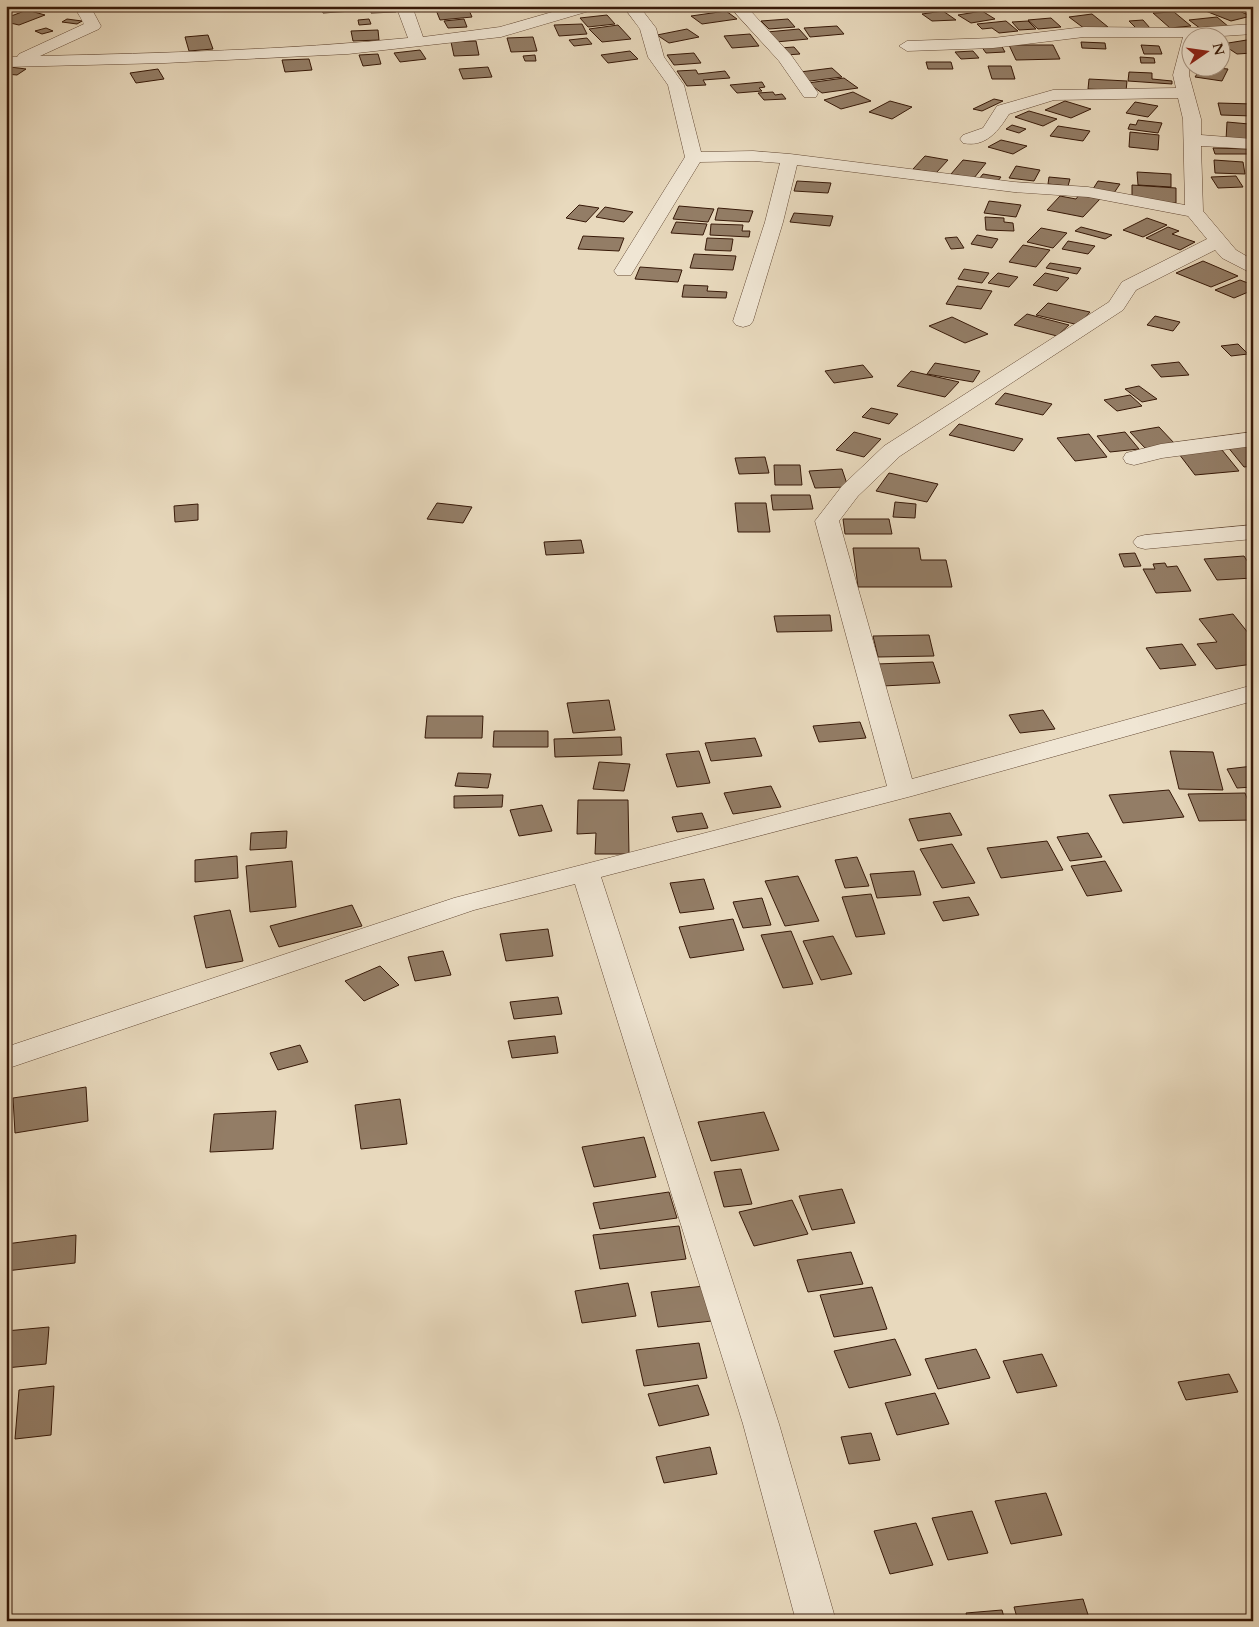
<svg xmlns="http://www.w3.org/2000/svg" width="1259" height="1627" viewBox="0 0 1259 1627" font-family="Cardo,serif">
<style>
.building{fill:#937d66;stroke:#371908}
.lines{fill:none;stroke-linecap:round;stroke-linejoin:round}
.minor-casing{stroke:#634935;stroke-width:1}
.minor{fill:#f0e6d4;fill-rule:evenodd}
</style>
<rect width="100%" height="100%" fill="#e8d9bd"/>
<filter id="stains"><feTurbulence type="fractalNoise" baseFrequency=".004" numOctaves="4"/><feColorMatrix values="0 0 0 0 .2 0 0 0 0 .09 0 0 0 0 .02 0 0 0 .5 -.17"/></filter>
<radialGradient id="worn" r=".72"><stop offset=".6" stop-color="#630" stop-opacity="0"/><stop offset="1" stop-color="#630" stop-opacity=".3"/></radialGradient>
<!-- building -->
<g class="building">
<polygon points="320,6 350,6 352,11 323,13"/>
<polygon points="371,6 396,6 396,12 371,13"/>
<polygon points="1217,6 1227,6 1251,16 1231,21 1203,10"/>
<polygon points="468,8 472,17 440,20 436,10"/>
<polygon points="27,10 45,15 19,25 6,22 6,18"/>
<polygon points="726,11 737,19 702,24 691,16"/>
<polygon points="943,11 956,20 932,21 922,14"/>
<polygon points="982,11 995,19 971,23 958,15"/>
<polygon points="1174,12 1191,26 1170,28 1153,13"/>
<polygon points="1092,14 1108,27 1085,29 1069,17"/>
<polygon points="607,15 615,24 588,27 580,18"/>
<polygon points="1217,17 1229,27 1201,29 1189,20"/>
<polygon points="1051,18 1061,27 1038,29 1028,20"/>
<polygon points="67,19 82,21 77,24 62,22"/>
<polygon points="369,19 371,24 359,25 358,20"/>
<polygon points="464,19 467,27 448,28 444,21"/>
<polygon points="788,19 795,27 769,29 761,21"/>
<polygon points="1143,20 1150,28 1136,28 1129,21"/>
<polygon points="1006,21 1018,31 999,33 992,28 982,29 977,24"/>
<polygon points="1028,21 1036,29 1019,30 1012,22"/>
<polygon points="582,24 587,34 559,36 554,25"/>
<polygon points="618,25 631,39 602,42 589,29"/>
<polygon points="837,26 844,34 810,37 804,28"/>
<polygon points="46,28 53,31 42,34 35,31"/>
<polygon points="687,29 699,37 669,43 657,35"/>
<polygon points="799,29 808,39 776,42 767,32"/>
<polygon points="378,30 379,40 353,41 351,31"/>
<polygon points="750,34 759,46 732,48 724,36"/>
<polygon points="208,35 213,49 189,51 185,37"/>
<polygon points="533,37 537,51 511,52 507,38"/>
<polygon points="587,38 592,44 574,46 569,40"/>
<polygon points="1253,39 1253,53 1237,54 1222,44"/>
<polygon points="476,41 479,55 454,56 451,42"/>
<polygon points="1081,42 1105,43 1106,49 1082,48"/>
<polygon points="1001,45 1005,52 986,53 981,46"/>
<polygon points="1009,45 1053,45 1060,59 1016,60"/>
<polygon points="1141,45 1159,46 1162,54 1144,54"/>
<polygon points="794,47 800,54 786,55 780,48"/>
<polygon points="420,50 426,59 400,62 394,53"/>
<polygon points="630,51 638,59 608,63 601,55"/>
<polygon points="973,51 979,58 961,59 955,52"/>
<polygon points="694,53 701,63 674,65 667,55"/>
<polygon points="378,54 381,64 363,66 359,55"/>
<polygon points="535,55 536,61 525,61 523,56"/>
<polygon points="1140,57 1154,58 1155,63 1141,63"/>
<polygon points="309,59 312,70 285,72 282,60"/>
<polygon points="926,62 951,62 953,69 928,69"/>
<polygon points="988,66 1011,66 1015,79 992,79"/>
<polygon points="10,67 26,69 17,75 6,74 6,70"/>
<polygon points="488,67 492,77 463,79 459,69"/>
<polygon points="832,68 842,77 810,81 800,72"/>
<polygon points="1201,68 1216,68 1228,69 1222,81 1195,77"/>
<polygon points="158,69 164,79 136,83 130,73"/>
<polygon points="696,70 698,74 725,71 730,78 703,80 706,85 687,86 677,71"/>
<polygon points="1129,72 1152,73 1152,79 1172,81 1172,84 1128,81"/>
<polygon points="844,78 858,88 822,93 808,83"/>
<polygon points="1089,79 1127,81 1126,91 1088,89"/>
<polygon points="762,82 765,87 759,88 762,91 737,93 730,85"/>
<polygon points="773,92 775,95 782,94 786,99 764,100 758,93"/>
<polygon points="853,92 871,101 841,109 824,100"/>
<polygon points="994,99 1003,101 982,111 973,109"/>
<polygon points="890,101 912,107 892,119 869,112"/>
<polygon points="1065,101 1091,109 1071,118 1045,110"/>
<polygon points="1135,102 1158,106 1148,117 1126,113"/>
<polygon points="1218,103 1253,104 1253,116 1221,115"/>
<polygon points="1029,111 1057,119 1043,126 1015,117"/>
<polygon points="1138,120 1162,123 1158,133 1128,129 1130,124 1136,125"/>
<polygon points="1227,122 1249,124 1249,136 1253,136 1253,142 1226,140"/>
<polygon points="1012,125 1026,129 1019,133 1006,129"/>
<polygon points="1058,126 1090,131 1083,141 1050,136"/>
<polygon points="1130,132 1159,135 1158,150 1129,147"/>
<polygon points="1001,140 1027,146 1013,154 988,147"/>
<polygon points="1213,148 1250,149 1253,154 1215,154"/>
<polygon points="925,156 948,160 936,173 913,169"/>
<polygon points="963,160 986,163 974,178 951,174"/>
<polygon points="1214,160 1243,162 1245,174 1215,173"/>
<polygon points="1016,166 1040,170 1034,181 1009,178"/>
<polygon points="1137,172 1171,174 1171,187 1138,185"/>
<polygon points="983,174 1001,177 997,182 979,179"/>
<polygon points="1236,176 1243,187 1218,188 1211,177"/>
<polygon points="1049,177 1070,179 1068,186 1048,184"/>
<polygon points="797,181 831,183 828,193 794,191"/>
<polygon points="1098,181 1120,184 1114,193 1093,189"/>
<polygon points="1132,185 1176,188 1176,203 1132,200"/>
<polygon points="1079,195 1100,199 1083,217 1047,210 1060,196 1076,199"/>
<polygon points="989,201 1021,205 1016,217 984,213"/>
<polygon points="579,205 599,208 586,222 566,218"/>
<polygon points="679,206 714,209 708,222 673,219"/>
<polygon points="605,207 633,212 624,222 596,217"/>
<polygon points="718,208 753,211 749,222 715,220"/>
<polygon points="794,213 833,216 830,226 790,222"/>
<polygon points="985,217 1004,218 1004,222 1013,223 1014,231 986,230"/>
<polygon points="1147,218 1167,225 1143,237 1123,230"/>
<polygon points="676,222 707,224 703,235 671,233"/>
<polygon points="711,224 743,225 742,231 750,231 749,237 710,235"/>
<polygon points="1081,227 1112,235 1105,239 1075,231"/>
<polygon points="1168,227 1179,231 1172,234 1195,242 1180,250 1146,238"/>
<polygon points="1041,228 1067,233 1053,248 1027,242"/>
<polygon points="977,235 998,239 992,248 971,244"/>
<polygon points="583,236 624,238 619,251 578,249"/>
<polygon points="957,237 964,248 951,249 945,238"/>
<polygon points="707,238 733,239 731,251 705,250"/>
<polygon points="1068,241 1095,246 1088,254 1062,249"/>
<polygon points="1023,245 1050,250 1036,267 1009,262"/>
<polygon points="694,254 736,256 733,270 690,268"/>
<polygon points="1203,261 1238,276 1211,287 1176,273"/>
<polygon points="1050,263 1081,268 1077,274 1046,268"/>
<polygon points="640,267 682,270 678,282 635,279"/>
<polygon points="964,269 989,273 982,283 958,279"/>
<polygon points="998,273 1018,277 1009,287 988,283"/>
<polygon points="1045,273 1069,278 1057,291 1033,285"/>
<polygon points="1240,280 1253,285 1253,290 1234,298 1215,290"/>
<polygon points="684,285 708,286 707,291 727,292 726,298 682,297"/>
<polygon points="957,286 992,291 981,309 946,304"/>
<polygon points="1048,303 1090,312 1079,325 1036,315"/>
<polygon points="1027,314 1069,325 1057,336 1014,325"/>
<polygon points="1155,316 1180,322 1173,331 1147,325"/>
<polygon points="952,317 988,334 965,343 929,326"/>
<polygon points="1238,344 1248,354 1231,356 1221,346"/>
<polygon points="1179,362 1189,375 1161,377 1151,365"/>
<polygon points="935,363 980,371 973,382 927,374"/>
<polygon points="863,365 873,377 834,383 825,371"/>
<polygon points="911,371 959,382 945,397 897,386"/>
<polygon points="1139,386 1157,399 1142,402 1125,389"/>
<polygon points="1005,393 1052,404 1043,415 995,404"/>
<polygon points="1130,395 1142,406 1117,411 1104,400"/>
<polygon points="871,408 898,414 889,424 862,417"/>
<polygon points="959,424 1023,439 1014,451 949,435"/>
<polygon points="1159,427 1175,444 1145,448 1130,432"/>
<polygon points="854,432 881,439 864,457 836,450"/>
<polygon points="1125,432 1139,449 1110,452 1097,436"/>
<polygon points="1089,434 1107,457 1075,461 1057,438"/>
<polygon points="1253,444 1253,466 1244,467 1227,446"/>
<polygon points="1222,450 1239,471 1195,475 1179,454"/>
<polygon points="765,457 769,473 739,474 735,458"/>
<polygon points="774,465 800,465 802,485 775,485"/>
<polygon points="842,469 848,487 815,488 809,471"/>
<polygon points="889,473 938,484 927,502 876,491"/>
<polygon points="771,495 810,495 813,509 773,510"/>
<polygon points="895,502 916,504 915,518 893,517"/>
<polygon points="437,503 472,507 463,523 427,519"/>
<polygon points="735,503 766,503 770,532 738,532"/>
<polygon points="198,504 198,520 175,522 174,506"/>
<polygon points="843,519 889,519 892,534 845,534"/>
<polygon points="581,540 584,553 546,555 544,542"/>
<polygon points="853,548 919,548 921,560 946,560 952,587 858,587"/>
<polygon points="1135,553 1141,566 1124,567 1119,554"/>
<polygon points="1244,556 1253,570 1253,578 1217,580 1204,559"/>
<polygon points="1165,563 1167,567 1177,566 1191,591 1156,593 1143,569 1155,569 1153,564"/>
<polygon points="1233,614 1253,639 1253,664 1216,669 1197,644 1217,642 1199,619"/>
<polygon points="830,615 832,631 777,632 774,616"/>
<polygon points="929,635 934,656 878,657 873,636"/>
<polygon points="1182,644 1196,665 1160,669 1146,648"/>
<polygon points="933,662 940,683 883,686 876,664"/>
<polygon points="609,700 615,730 573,733 567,703"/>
<polygon points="1043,710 1055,729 1020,733 1009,715"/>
<polygon points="427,716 483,716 482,738 425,738"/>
<polygon points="860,722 866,738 819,742 813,726"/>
<polygon points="494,731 548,731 548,747 493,747"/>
<polygon points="621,737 622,755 555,757 554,739"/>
<polygon points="755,738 762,756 711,761 705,743"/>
<polygon points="699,751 710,783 677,787 666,754"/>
<polygon points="1170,751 1213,752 1223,790 1179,789"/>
<polygon points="599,762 630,764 624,791 593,789"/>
<polygon points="1253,766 1253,787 1237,788 1227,769"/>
<polygon points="458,773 491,774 488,788 455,786"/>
<polygon points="771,786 781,807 733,814 724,793"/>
<polygon points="1169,790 1184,817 1123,823 1109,795"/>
<polygon points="1245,793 1253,813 1253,820 1199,821 1188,794"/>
<polygon points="503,795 502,807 454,808 454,796"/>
<polygon points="578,800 628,800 629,854 595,854 596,833 577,834"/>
<polygon points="542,805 552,831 519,836 510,810"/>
<polygon points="702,813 708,828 677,832 672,817"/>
<polygon points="950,813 962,835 918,841 909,819"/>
<polygon points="287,831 286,848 250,850 251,833"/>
<polygon points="1088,833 1102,857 1070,861 1057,837"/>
<polygon points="1047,841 1063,870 1001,878 987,848"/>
<polygon points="952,844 975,883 942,888 920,849"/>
<polygon points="237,856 238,878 195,882 195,860"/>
<polygon points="857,857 869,886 845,888 835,860"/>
<polygon points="292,861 296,907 250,912 246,866"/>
<polygon points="1105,861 1122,891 1087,896 1071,866"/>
<polygon points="914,871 921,895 877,898 870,874"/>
<polygon points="798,876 819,921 785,926 765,881"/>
<polygon points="704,879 714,909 680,913 670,883"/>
<polygon points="871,894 885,934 856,937 842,897"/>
<polygon points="969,897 979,915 943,921 933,902"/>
<polygon points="762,898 771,925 743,928 733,902"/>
<polygon points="352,905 362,926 279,947 270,926"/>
<polygon points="230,910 243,961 206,968 194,916"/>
<polygon points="733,919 744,950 690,958 679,927"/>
<polygon points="548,929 553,956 506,961 500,934"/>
<polygon points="791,931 813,984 783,988 761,935"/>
<polygon points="833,936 852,974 821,980 803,941"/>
<polygon points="443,951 451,975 415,981 408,957"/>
<polygon points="380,966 399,985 364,1001 345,981"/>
<polygon points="558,997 562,1014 514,1019 510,1002"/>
<polygon points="555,1036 558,1053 512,1058 508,1041"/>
<polygon points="300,1045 308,1062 278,1070 270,1053"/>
<polygon points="86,1087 88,1121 15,1133 13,1098"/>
<polygon points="400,1099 407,1144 361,1149 355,1105"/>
<polygon points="276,1111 273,1149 210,1152 214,1114"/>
<polygon points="764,1112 779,1150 711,1161 698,1122"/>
<polygon points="644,1137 656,1177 594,1187 582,1147"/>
<polygon points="741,1169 752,1204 724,1207 714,1172"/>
<polygon points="842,1189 855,1223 812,1230 799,1196"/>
<polygon points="669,1192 677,1218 600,1229 593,1203"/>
<polygon points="792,1200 808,1234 754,1246 739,1212"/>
<polygon points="679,1226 686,1259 600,1269 593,1235"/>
<polygon points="76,1235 75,1263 6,1271 6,1244"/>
<polygon points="851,1252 863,1284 808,1292 797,1260"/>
<polygon points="628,1283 636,1316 582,1323 575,1291"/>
<polygon points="704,1286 712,1321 658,1327 651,1292"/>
<polygon points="872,1287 887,1329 834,1337 820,1295"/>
<polygon points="49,1327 46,1364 6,1368 6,1331"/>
<polygon points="895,1339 911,1375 849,1388 834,1351"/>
<polygon points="699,1343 707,1378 644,1386 636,1350"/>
<polygon points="976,1349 990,1378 938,1389 925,1359"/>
<polygon points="1042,1354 1057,1386 1017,1393 1003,1361"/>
<polygon points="1229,1374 1238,1392 1186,1400 1178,1382"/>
<polygon points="698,1385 709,1415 659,1426 648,1394"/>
<polygon points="54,1386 51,1435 15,1439 19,1390"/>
<polygon points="935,1393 949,1424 897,1435 885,1403"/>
<polygon points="871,1433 880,1460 849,1464 841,1437"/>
<polygon points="710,1447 717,1474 664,1483 656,1457"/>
<polygon points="1046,1493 1062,1535 1011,1544 995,1501"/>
<polygon points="972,1511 988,1553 948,1560 932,1518"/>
<polygon points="916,1523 933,1565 890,1574 874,1531"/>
<polygon points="1083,1599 1090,1621 1018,1621 1014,1607"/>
<polygon points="1002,1610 1005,1621 968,1621 966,1613"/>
</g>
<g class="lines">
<defs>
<g id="minor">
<path d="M74,6H90L101,26L99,29L40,56C163,53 286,50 408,38L396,6H412L423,37L500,27L573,6H599L596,9L501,37L348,54L165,63L6,67V57H17L19,54L84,24Z"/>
<path d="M623,6H639L656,28L664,57L684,85L701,152L753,151L790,154L1014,182L1088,187L1185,205L1183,119L1178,98L1054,100L1009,114C999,130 986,148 963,143L960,139L963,135L983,128L997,106L1053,90L1176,88L1173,75L1183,37H1084L993,48L907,51L899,46L907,41L993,38L1084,27L1192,28L1253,24V34L1192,38L1189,75L1201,119V135L1253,139V149L1201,146L1203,211L1236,250L1253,260V274L1222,258L1215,250L1136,290L1123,310L900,456L858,496L839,521L912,779L1253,685V701L912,796L601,877L779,1424L836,1621H796L743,1424L575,884L474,910L6,1069V1047L454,898L887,786L815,521L842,486L884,446L1109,302L1122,282L1207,239L1188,216L1088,197L1014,192L797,165L783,222L753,321L750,325L743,327L736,325L733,321L765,222L780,163L753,161L700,162L631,275H617L614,271L685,157L668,85L648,57L640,29Z"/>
<polygon points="729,6 746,6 791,55 818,93 816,97 804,97 779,61"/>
<polygon points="1253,432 1253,446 1162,458 1134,465 1126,463 1123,458 1126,453 1161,444"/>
<polygon points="1253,525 1253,539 1145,549 1137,547 1133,542 1137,537 1145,535"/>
</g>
</defs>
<!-- minor casing -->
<use href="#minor" class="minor-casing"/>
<!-- minor -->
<use href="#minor" class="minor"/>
</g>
<!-- margin -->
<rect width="1259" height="1627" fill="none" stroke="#e8d9bd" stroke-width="25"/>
<rect x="8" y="8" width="1244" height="1612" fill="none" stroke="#371908" stroke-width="2.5"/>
<rect x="12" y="12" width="1234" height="1602" fill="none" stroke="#371908"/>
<!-- north arrow -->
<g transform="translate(1206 52) rotate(77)"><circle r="24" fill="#f0e6d4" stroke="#a69482"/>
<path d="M0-4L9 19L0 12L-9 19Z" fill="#8f2418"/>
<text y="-8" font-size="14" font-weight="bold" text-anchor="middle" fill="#371908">N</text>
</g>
<rect width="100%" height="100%" filter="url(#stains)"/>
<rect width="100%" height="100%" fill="url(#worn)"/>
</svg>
